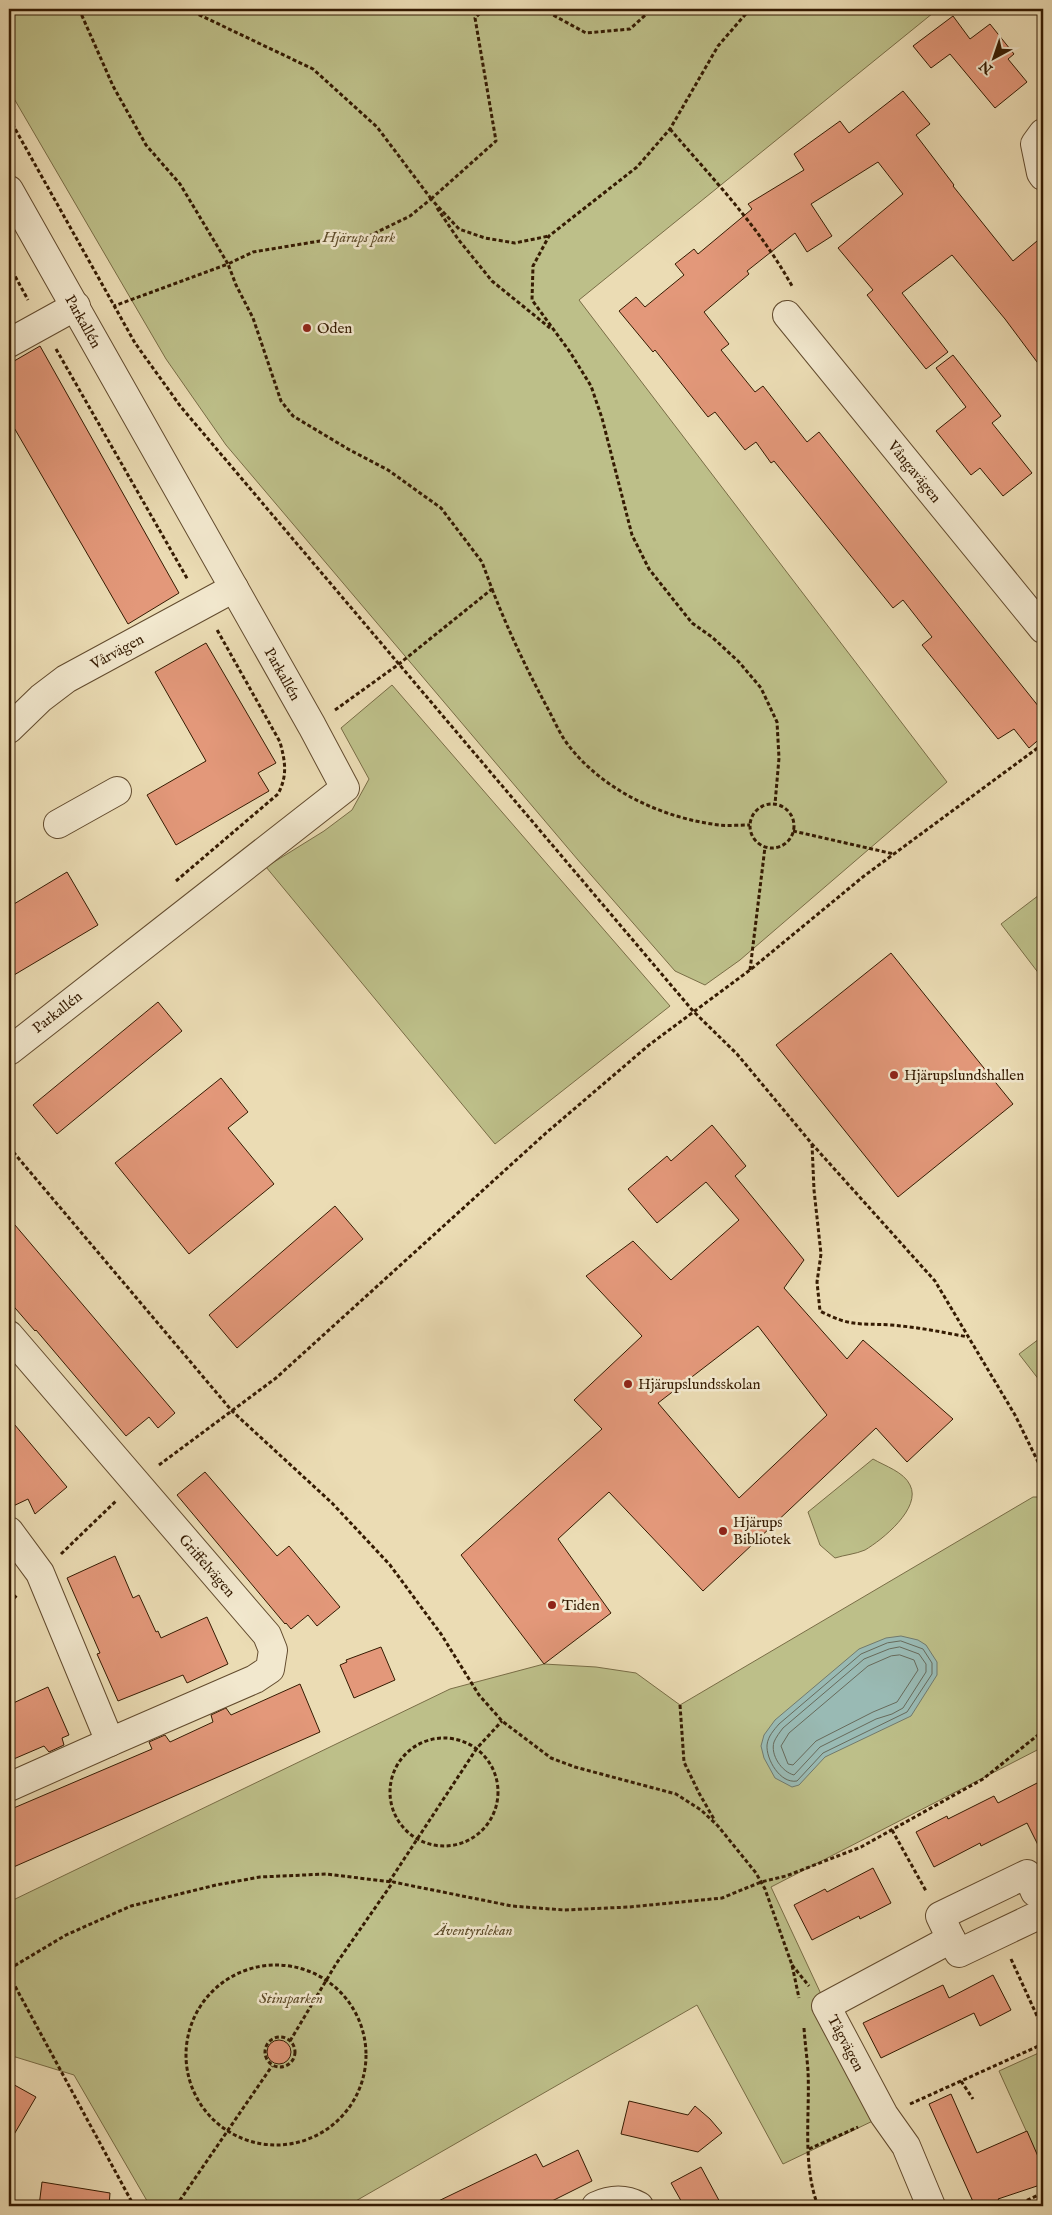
<svg xmlns="http://www.w3.org/2000/svg" width="1052" height="2215" viewBox="0 0 1052 2215" font-family="'IM FELL English',serif">
<style>
.green{fill:#bdbf89;stroke:#796d46}
.water{fill:#99bab4;stroke:#717a6d}
.lines{fill:none;stroke-linecap:round;stroke-linejoin:round}
.shore{stroke:#676a5b;stroke-width:1}
.building{fill:#e3987a;stroke:#351b02;fill-rule:evenodd}
.minor-casing{stroke:#624b2e;stroke-width:30}
.path{stroke:#351b02;stroke-width:3;stroke-dasharray:4 2.5;stroke-linecap:butt}
.minor{stroke:#f2e8ce;stroke-width:28}
.poi-dot{fill:#8f2418;stroke:#f2e8ce;stroke-width:2}
.labels{text-anchor:middle;stroke-width:5;stroke-linejoin:round;paint-order:stroke}
.park-label{font-size:15px;font-style:italic;fill:#5e4c2a;stroke:#f2e8ce}
.street-label{font-size:15px;fill:#351b02;stroke:#f2e8ce}
.poi-label{font-size:15px;fill:#351b02;stroke:#f2e8ce;text-anchor:start}
</style>
<rect width="100%" height="100%" fill="#ebdcb4"/>
<filter id="stains"><feTurbulence type="fractalNoise" baseFrequency=".004" numOctaves="4"/><feColorMatrix values="0 0 0 0 .2 0 0 0 0 .09 0 0 0 0 .02 0 0 0 .5 -.17"/></filter>
<radialGradient id="worn" r=".72"><stop offset=".6" stop-color="#630" stop-opacity="0"/><stop offset="1" stop-color="#630" stop-opacity=".3"/></radialGradient>
<!-- green -->
<g class="green">
<polygon points="9,9 938,9 579,300 947,782 740,960 705,985 675,971 578,860 226,445 166,359 9,90"/>
<polygon points="392,685 670,1006 495,1144 266,867 324,831 352,810 369,779 341,728"/>
<polygon points="1043,892 1043,979 1001,924"/>
<polygon points="1043,1336 1043,1385 1019,1354"/>
<path d="M873,1459C885,1466 904,1472 910,1485C922,1508 882,1540 865,1550C856,1554 844,1555 835,1558L820,1545L808,1512Z"/>
<polygon points="1033,1497 1043,1497 1043,1747 771,1887 879,2118 783,2164 697,2005 347,2206 150,2206 74,2075 9,2055 9,1902 450,1689 544,1664 596,1667 636,1673 680,1705"/>
<polygon points="1043,2051 1043,2168 999,2071"/>
</g>
<!-- water -->
<polygon class="water" points="901,1636 918,1640 926,1645 937,1662 937,1675 911,1716 825,1757 799,1785 792,1787 775,1778 764,1758 761,1746 764,1735 775,1720 859,1649 886,1638"/>
<g class="lines">
<!-- shore -->
<g class="shore">
<path d="M901,1641L923,1649L932,1663V1674L907,1712L823,1753L797,1781C780,1784 766,1759 767,1745C768,1736 774,1730 779,1724L861,1654L887,1643Z"/>
<path d="M900,1647L919,1654L926,1664V1672L903,1708L892,1714L876,1719L820,1747L794,1775C782,1772 770,1755 774,1742C776,1737 780,1732 783,1728L864,1659L889,1649Z"/>
<polygon points="900,1655 914,1660 918,1670 897,1702 873,1712 816,1741 793,1765 788,1764 781,1746 789,1733 868,1666 891,1656"/>
</g>
</g>
<!-- building -->
<g class="building">
<polygon points="953,16 970,39 990,24 1014,54 1008,59 1027,82 995,108 950,54 931,68 913,46"/>
<polygon points="903,91 930,124 916,135 954,185 953,186 1013,261 1043,236 1043,370 1005,319 952,255 902,293 948,352 926,369 867,295 873,290 838,248 903,194 878,162 811,204 832,236 807,252 795,233 747,271 749,274 704,312 729,344 721,350 755,392 763,386 807,442 819,432 1043,712 1043,736 1029,748 1014,729 998,739 922,645 932,637 903,600 893,608 774,461 771,463 756,442 745,450 715,412 708,417 655,350 653,352 619,311 636,297 645,307 684,275 675,264 694,249 698,254 752,209 748,204 804,170 794,154 840,121 849,133"/>
<polygon points="40,346 179,593 128,624 9,419 9,364"/>
<polygon points="953,355 1001,416 992,423 1032,473 1003,496 980,468 971,475 936,431 966,407 936,368"/>
<polygon points="206,643 276,763 258,773 269,791 176,845 147,795 206,761 155,672"/>
<polygon points="67,872 98,925 9,978 9,907"/>
<polygon points="891,953 1013,1104 898,1197 776,1045"/>
<polygon points="158,1002 182,1031 57,1134 33,1105"/>
<polygon points="221,1078 248,1112 228,1128 274,1184 189,1254 115,1163"/>
<path d="M712,1125L746,1166L735,1176L804,1260L784,1288L847,1359L863,1340L953,1419L907,1462L876,1428L703,1591L609,1492L558,1539L611,1613L544,1664L461,1555L602,1429L574,1400L642,1336L586,1276L633,1241L671,1280L739,1220L706,1182L657,1223L628,1189L667,1156L671,1161ZM758,1326L827,1415L739,1498L658,1403Z"/>
<polygon points="335,1206 363,1239 237,1348 209,1315"/>
<polygon points="9,1218 175,1413 158,1428 149,1417 126,1436 36,1330 35,1331 9,1301"/>
<polygon points="9,1418 67,1487 35,1514 28,1499 9,1508"/>
<polygon points="205,1472 277,1556 289,1546 340,1607 317,1626 308,1615 291,1629 286,1623 285,1624 177,1495"/>
<polygon points="115,1556 133,1598 139,1595 156,1632 158,1631 161,1638 207,1617 228,1664 187,1683 183,1675 118,1701 97,1654 100,1653 67,1578"/>
<polygon points="381,1647 395,1680 354,1698 340,1665 347,1662 346,1660"/>
<polygon points="300,1684 320,1732 9,1869 9,1810 152,1749 149,1742 165,1735 170,1742 213,1722 211,1715 226,1708 231,1715"/>
<polygon points="48,1687 69,1735 62,1738 64,1745 49,1752 44,1746 9,1761 9,1705"/>
<polygon points="1043,1780 1043,1855 1027,1823 981,1846 980,1843 934,1867 916,1832 947,1816 948,1819 994,1796 998,1803"/>
<polygon points="873,1868 891,1903 860,1919 859,1916 812,1940 794,1905 825,1889 827,1892"/>
<polygon points="993,1975 1011,2010 980,2026 974,2013 881,2058 863,2023 943,1985 949,1998"/>
<circle cx="279" cy="2052" r="12"/>
<polygon points="9,2082 36,2097 9,2143"/>
<polygon points="951,2094 977,2153 1027,2131 1043,2168 1043,2184 998,2199 1002,2206 975,2206 929,2104"/>
<polygon points="629,2101 688,2115 695,2106 710,2119 722,2133 698,2152 621,2134"/>
<polygon points="578,2150 592,2181 542,2206 428,2206 536,2154 543,2167"/>
<polygon points="701,2167 722,2206 684,2206 671,2183"/>
<polygon points="42,2182 110,2193 109,2206 39,2206"/>
</g>
<g class="lines">
<defs>
<g id="minor">
<polyline points="1043,133 1035,144 1041,173 1043,176"/>
<path id="s1" d="M9,190L312,726L345,788L9,1051"/>
<path id="s2" d="M787,315L1043,629"/>
<polyline points="9,343 76,306"/>
<path id="s3" d="M9,729L41,698L66,679L234,588"/>
<polyline points="58,824 117,791"/>
<path id="s4" d="M9,1335L267,1635L273,1650L270,1669L255,1679L110,1742L40,1573L9,1531"/>
<polyline points="9,1787 110,1742"/>
<polyline points="951,1939 940,1916 1027,1874 1035,1892"/>
<path d="M596,2206C611,2199 624,2198 639,2206"/>
<polyline points="931,2206 906,2146 884,2115 826,2006 951,1939 959,1953 1043,1913"/>
</g>
</defs>
<!-- minor casing -->
<use href="#minor" class="minor-casing"/>
<!-- path -->
<g class="path">
<polyline points="79,9 113,86 146,145 180,184 228,264 114,306"/>
<polyline points="187,9 313,69 377,127 432,200"/>
<polyline points="542,9 586,33 630,29 652,9"/>
<polyline points="750,9 718,46 670,129 637,167 549,236 533,266 532,300 570,352 591,386 602,418 632,535 649,569 692,623 712,637 739,662 761,688 777,722 779,758 775,804"/>
<polyline points="9,118 135,343 181,407 693,1011 737,1054 812,1144 935,1281 1015,1415 1043,1472"/>
<path d="M670,129C713,179 760,228 792,286"/>
<polyline points="431,199 496,141 475,18 484,9"/>
<polyline points="437,208 458,239 492,281 550,328"/>
<polyline points="9,265 28,300"/>
<polyline points="56,349 188,580"/>
<path d="M492,589C508,630 527,670 548,709C554,720 559,732 566,742C601,790 662,818 719,825C729,826 740,825 750,825"/>
<polyline points="335,710 399,664 492,589 482,562 441,508 388,470 348,449 293,416 281,401 253,318 236,285 228,264 253,252 326,240 367,237 410,216 431,199 459,229 485,238 515,243 549,236"/>
<circle cx="772" cy="826" r="22"/>
<polyline points="793,831 894,854"/>
<path d="M176,881L278,794C288,775 285,761 280,742L216,628"/>
<polyline points="750,970 765,847"/>
<path d="M812,1144L814,1190L821,1254L817,1282L820,1311C851,1327 858,1323 891,1325C917,1327 942,1332 968,1337"/>
<polyline points="9,1147 232,1411 332,1503 390,1565 441,1634 479,1695 502,1721 551,1758 575,1767 676,1794 701,1810 718,1826 756,1873 765,1889 792,1965 799,1998"/>
<polyline points="159,1465 276,1378 546,1133 649,1045 750,970 864,876 1043,744"/>
<polyline points="61,1554 116,1501"/>
<polyline points="9,1603 18,1594"/>
<polyline points="680,1705 684,1762 699,1793 715,1821"/>
<circle cx="444" cy="1792" r="54"/>
<polyline points="892,1830 926,1891"/>
<polyline points="389,1882 477,1748 502,1721"/>
<polyline points="1011,1959 1043,2029"/>
<polyline points="792,1965 809,1986"/>
<circle cx="276" cy="2055" r="90"/>
<polyline points="9,1969 66,1935 131,1906 216,1885 260,1877 326,1874 392,1882"/>
<polyline points="9,1975 134,2206"/>
<path d="M804,2028C805,2043 807,2057 808,2071C810,2115 802,2164 818,2206"/>
<circle cx="280" cy="2052" r="15"/>
<polyline points="290,2041 336,1964 393,1882 512,1906 564,1910 629,1907 722,1898 761,1882 786,1876 861,1847 983,1779 1043,1731"/>
<polyline points="961,2081 973,2099"/>
<polyline points="910,2104 1043,2044"/>
<polyline points="809,2149 858,2127"/>
<polyline points="1021,2203 1043,2193"/>
<polyline points="176,2206 272,2066"/>
</g>
<!-- minor -->
<use href="#minor" class="minor"/>
</g>
<!-- markers -->
<g class="poi-dot">
<circle cx="307" cy="328" r="5"/>
<circle cx="894" cy="1075" r="5"/>
<circle cx="628" cy="1384" r="5"/>
<circle cx="723" cy="1531" r="5"/>
<circle cx="552" cy="1605" r="5"/>
</g>
<g class="labels">
<!-- park labels -->
<g class="park-label">
<text x="359" y="242">Hjärups park</text>
<text x="474" y="1935">Äventyrslekan</text>
<text x="291" y="2003">Stinsparken</text>
</g>
<!-- street labels -->
<g class="street-label">
<text dy="5" stroke="none"><textPath href="#s1" startOffset="151">Parkallén</textPath></text>
<text dy="5" stroke="none"><textPath href="#s2" startOffset="202">Vångavägen</textPath></text>
<text dy="5" stroke="none"><textPath href="#s3" startOffset="134">Vårvägen</textPath></text>
<text dy="5" stroke="none"><textPath href="#s1" startOffset="556">Parkallén</textPath></text>
<text transform="translate(57 1012) rotate(-38)" y="5">Parkallén</text>
<text dy="5" stroke="none"><textPath href="#s4" startOffset="304">Griffelvägen</textPath></text>
<text transform="translate(846 2043) rotate(62)" y="5">Tågvägen</text>
</g>
<!-- poi labels -->
<g class="poi-label">
<text x="317" y="333">Oden</text>
<text x="904" y="1080">Hjärupslundshallen</text>
<text x="638" y="1389">Hjärupslundsskolan</text>
<text x="733" y="1527">Hjärups<tspan x="733" dy="17">Bibliotek</tspan></text>
<text x="562" y="1610">Tiden</text>
</g>
</g>
<!-- margin -->
<rect width="1052" height="2215" fill="none" stroke="#ebdcb4" stroke-width="30"/>
<rect x="10" y="10" width="1032" height="2195" fill="none" stroke="#351b02" stroke-width="2.5"/>
<rect x="15" y="15" width="1022" height="2185" fill="none" stroke="#351b02"/>
<!-- north arrow -->
<g transform="translate(994 58) rotate(220)" stroke="#f2e8ce" stroke-width="4" paint-order="stroke">
<path d="M0-4L9 19L0 12L-9 19Z" fill="#351b02"/>
<text y="-8" font-size="14" font-weight="bold" text-anchor="middle" fill="#351b02">N</text>
</g>
<rect width="100%" height="100%" filter="url(#stains)"/>
<rect width="100%" height="100%" fill="url(#worn)"/>
</svg>
